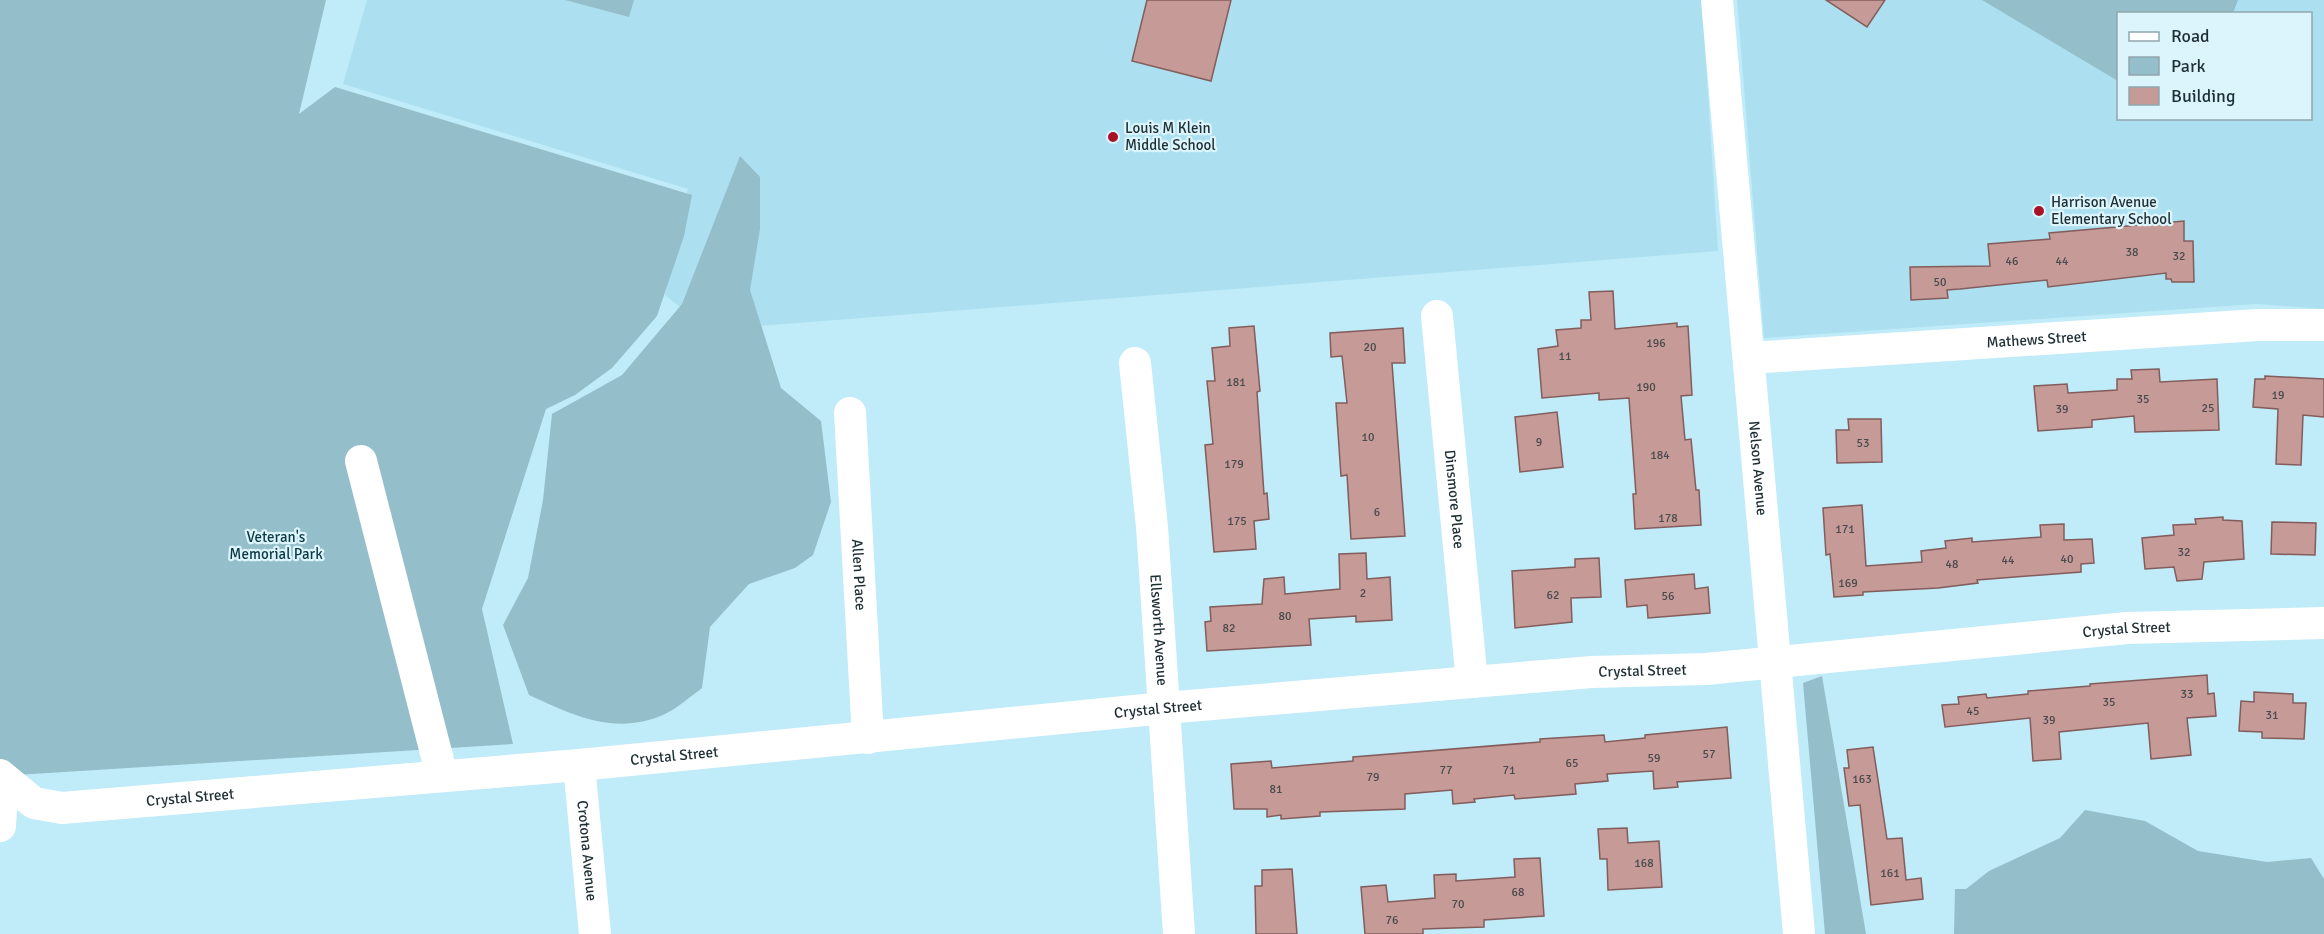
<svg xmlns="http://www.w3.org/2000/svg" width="2324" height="934" viewBox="0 0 2324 934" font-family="Signika,sans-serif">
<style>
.built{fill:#ace0f0;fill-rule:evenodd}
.green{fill:#94beca}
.building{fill:#c69a97;stroke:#825d5b;stroke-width:1.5}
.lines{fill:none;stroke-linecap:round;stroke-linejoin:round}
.street{stroke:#fff;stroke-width:32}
.poi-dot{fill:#a81225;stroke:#dcf5fd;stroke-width:2}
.labels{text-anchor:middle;stroke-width:4.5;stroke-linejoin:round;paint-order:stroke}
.number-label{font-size:12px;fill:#484a4d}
.poi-label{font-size:15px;fill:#1e2f34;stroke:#dcf5fd;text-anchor:start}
.street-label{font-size:15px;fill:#1e2f34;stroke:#dcf5fd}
.park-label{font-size:15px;fill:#0c3944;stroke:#dcf5fd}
</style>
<rect width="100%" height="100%" fill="#c0ebf9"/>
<!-- built -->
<g class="built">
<polygon points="367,0 1702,0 1718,251 708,330 665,295 688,189 343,84"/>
<path d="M1737,0H2324V309L2256,304L1764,338ZM2118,14H2310V118H2118Z"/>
</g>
<!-- green -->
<g class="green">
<polygon points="0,0 326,0 299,114 335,87 692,195 684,236 657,316 612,368 575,395 546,409 482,609 513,744 0,776"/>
<polygon points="565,0 634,0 629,17"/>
<polygon points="1982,0 2238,0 2233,13 2118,14 2118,81"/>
<path d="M740,156L760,177V229L750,290L781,388L821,421L831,502L813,555L795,568L749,584L710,627L702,688C691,696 679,707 667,713C617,737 575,716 529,695L503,625L528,578L543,500L552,414L622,375L682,304Z"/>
<polygon points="1822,676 1865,928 1866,934 1825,934 1803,683"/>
<polygon points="2085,810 2145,821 2198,851 2267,862 2311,858 2324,879 2324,934 1954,934 1955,889 1966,889 1989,871 2060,838"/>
</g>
<!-- building -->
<g class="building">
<polygon points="1147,0 1231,0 1211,81 1132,61"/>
<polygon points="1826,0 1885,0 1867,27"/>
<polygon points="2184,221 2184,241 2193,241 2194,282 2172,282 2171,279 2166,279 2166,273 2048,287 2047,280 1960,289 1947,290 1948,298 1911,300 1910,267 1990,266 1988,244 2050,239 2049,233"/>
<polygon points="1613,291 1615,329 1677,323 1677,327 1688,326 1692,395 1681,396 1685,440 1691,439 1696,490 1699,490 1701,525 1635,529 1633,494 1636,494 1629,398 1599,400 1599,393 1542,398 1538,349 1558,346 1556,330 1581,328 1581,320 1591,320 1589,292"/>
<polygon points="1254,326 1260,391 1257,392 1264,494 1267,493 1269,519 1254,521 1256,549 1214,552 1205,445 1213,444 1207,381 1215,381 1212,348 1230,346 1229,328"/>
<polygon points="1403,328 1405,363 1392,363 1405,536 1351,539 1347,475 1341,476 1336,403 1347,403 1342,356 1331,357 1330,333"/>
<polygon points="2159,369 2160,382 2217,379 2219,430 2135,432 2134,416 2092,420 2092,427 2038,431 2034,386 2067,384 2068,393 2117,390 2117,379 2132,379 2131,370"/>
<polygon points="2265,376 2324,379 2324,417 2303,415 2301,465 2276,464 2278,409 2253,407 2255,379 2265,379"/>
<polygon points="1557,412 1563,467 1520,472 1515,417"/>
<polygon points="1848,419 1881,419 1882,462 1837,463 1836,430 1849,430"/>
<polygon points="1862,505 1866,566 1922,562 1921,551 1946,548 1945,541 1972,538 1972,542 2041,537 2040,525 2064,524 2064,540 2092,539 2094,563 2081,564 2081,572 1977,580 1978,583 1938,588 1863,592 1863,595 1834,597 1830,554 1826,555 1823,508"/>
<polygon points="2223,517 2223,520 2242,521 2244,559 2204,562 2202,579 2177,581 2174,567 2145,569 2142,538 2174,535 2173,525 2196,524 2195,519"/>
<polygon points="2272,522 2316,523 2315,555 2271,554"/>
<polygon points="1366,553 1367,579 1390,577 1392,620 1356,622 1356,616 1309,619 1311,645 1207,651 1205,622 1211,621 1210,607 1262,604 1264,579 1284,577 1285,594 1340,589 1339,554"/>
<polygon points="1599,558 1601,597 1571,598 1572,622 1515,628 1512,571 1575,567 1575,559"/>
<polygon points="1694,574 1695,589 1708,587 1710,613 1648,618 1647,605 1627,607 1625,580"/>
<polygon points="2207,675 2208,694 2214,693 2216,716 2187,718 2191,755 2151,759 2148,723 2059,732 2061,759 2033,761 2030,718 1945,727 1942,705 1959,704 1958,697 1986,694 1987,698 2028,694 2028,691 2090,686 2090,684"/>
<polygon points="2254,692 2293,694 2293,703 2306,703 2304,739 2262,738 2262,732 2239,731 2241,701 2254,702"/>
<polygon points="1727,727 1731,778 1677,782 1678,787 1654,789 1653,771 1607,774 1608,781 1575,784 1576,794 1515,799 1514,795 1474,799 1475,802 1453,804 1452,790 1405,794 1405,809 1320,812 1320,816 1281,819 1281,815 1267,817 1267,809 1234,809 1231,764 1271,761 1272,768 1353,761 1353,757 1540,742 1540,739 1604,735 1605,742 1645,738 1645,735"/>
<polygon points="1873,747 1887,839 1902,838 1906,880 1921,878 1923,899 1871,905 1860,805 1849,806 1844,768 1849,768 1847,750"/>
<polygon points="1627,828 1628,843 1659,841 1662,887 1608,890 1607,859 1600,859 1598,829"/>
<polygon points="1540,858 1544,916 1484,920 1484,927 1423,929 1423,934 1365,934 1361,887 1386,885 1388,902 1435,898 1434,875 1456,874 1456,881 1515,877 1514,859"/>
<polygon points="1292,869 1297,934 1256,934 1255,886 1262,886 1262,870"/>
</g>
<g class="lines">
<!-- street -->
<g class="street">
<path id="s1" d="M1717,0L1799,934"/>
<path id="s2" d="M1437,316L1472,682"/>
<path id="s3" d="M1749,358L2258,325H2324"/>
<path id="s4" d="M1135,363L1152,527L1179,934"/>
<path id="s5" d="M850,413L868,738"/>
<polyline points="361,461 442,776"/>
<path id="s6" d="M579,765L595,934"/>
<path id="s7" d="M0,775L34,803L62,808L579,765L1165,708L1472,682L1592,672L1706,669L2127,628L2324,623"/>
<polyline points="0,826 3,778"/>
</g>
</g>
<!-- markers -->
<g class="poi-dot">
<circle cx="1113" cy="137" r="6"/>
<circle cx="2039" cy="211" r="6"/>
</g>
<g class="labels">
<!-- number labels -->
<g class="number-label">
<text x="2132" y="256">38</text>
<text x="2179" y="260">32</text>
<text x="2012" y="265">46</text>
<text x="2062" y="265">44</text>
<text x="1940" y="286">50</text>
<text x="1656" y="347">196</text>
<text x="1370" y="351">20</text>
<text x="1565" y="360">11</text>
<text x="1236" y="386">181</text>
<text x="1646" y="391">190</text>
<text x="2278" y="399">19</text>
<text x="2143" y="403">35</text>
<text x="2208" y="412">25</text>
<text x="2062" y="413">39</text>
<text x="1368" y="441">10</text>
<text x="1539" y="446">9</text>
<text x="1863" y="447">53</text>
<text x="1660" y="459">184</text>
<text x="1234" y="468">179</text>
<text x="1377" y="516">6</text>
<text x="1668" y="522">178</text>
<text x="1237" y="525">175</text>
<text x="1845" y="533">171</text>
<text x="2184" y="556">32</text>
<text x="2067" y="563">40</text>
<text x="2008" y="564">44</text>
<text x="1952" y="568">48</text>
<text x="1848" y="587">169</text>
<text x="1363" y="597">2</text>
<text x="1553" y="599">62</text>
<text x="1668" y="600">56</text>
<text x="1285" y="620">80</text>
<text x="1229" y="632">82</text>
<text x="2187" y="698">33</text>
<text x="2109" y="706">35</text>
<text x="1973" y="715">45</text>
<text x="2272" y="719">31</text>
<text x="2049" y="724">39</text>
<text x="1709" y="758">57</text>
<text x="1654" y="762">59</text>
<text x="1572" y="767">65</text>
<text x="1446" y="774">77</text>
<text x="1509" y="774">71</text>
<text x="1373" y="781">79</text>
<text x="1862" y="783">163</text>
<text x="1276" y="793">81</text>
<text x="1644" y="867">168</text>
<text x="1890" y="877">161</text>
<text x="1518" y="896">68</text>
<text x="1458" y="908">70</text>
<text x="1392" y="924">76</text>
</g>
<!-- poi labels -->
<g class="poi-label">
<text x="1125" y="133">Louis M Klein<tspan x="1125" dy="17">Middle School</tspan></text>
<text x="2051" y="207">Harrison Avenue<tspan x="2051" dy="17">Elementary School</tspan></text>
</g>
<!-- street labels -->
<g class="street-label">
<text dy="5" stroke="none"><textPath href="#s3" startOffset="288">Mathews Street</textPath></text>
<text dy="5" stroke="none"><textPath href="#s1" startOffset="470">Nelson Avenue</textPath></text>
<text dy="5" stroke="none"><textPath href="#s2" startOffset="184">Dinsmore Place</textPath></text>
<text dy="5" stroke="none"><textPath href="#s5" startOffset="162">Allen Place</textPath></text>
<text dy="5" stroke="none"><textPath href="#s4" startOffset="268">Ellsworth Avenue</textPath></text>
<text dy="5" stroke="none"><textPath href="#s7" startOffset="2145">Crystal Street</textPath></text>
<text dy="5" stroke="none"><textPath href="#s7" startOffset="1659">Crystal Street</textPath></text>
<text dy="5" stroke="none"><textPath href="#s7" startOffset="1173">Crystal Street</textPath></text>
<text dy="5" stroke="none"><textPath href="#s7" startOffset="687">Crystal Street</textPath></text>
<text dy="5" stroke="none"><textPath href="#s7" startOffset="201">Crystal Street</textPath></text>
<text dy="5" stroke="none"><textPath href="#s6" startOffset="86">Crotona Avenue</textPath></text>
</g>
<!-- park labels -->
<g class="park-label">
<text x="276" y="542">Veteran's<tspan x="276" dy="17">Memorial Park</tspan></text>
</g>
</g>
<!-- legend -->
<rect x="2117" y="12" width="195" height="108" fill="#dcf5fd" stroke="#90a6ad" stroke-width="1.5"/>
<rect x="2129" y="32" width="30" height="9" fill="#ffffff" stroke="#90a6ad" stroke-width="1.5"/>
<text x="2171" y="42" font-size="18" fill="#1e2f34">Road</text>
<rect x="2129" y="57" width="30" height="18" fill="#94beca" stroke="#90a6ad" stroke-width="1.5"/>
<text x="2171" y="72" font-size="18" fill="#1e2f34">Park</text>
<rect x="2129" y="87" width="30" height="18" fill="#c69a97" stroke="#90a6ad" stroke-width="1.5"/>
<text x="2171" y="102" font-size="18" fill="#1e2f34">Building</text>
</svg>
